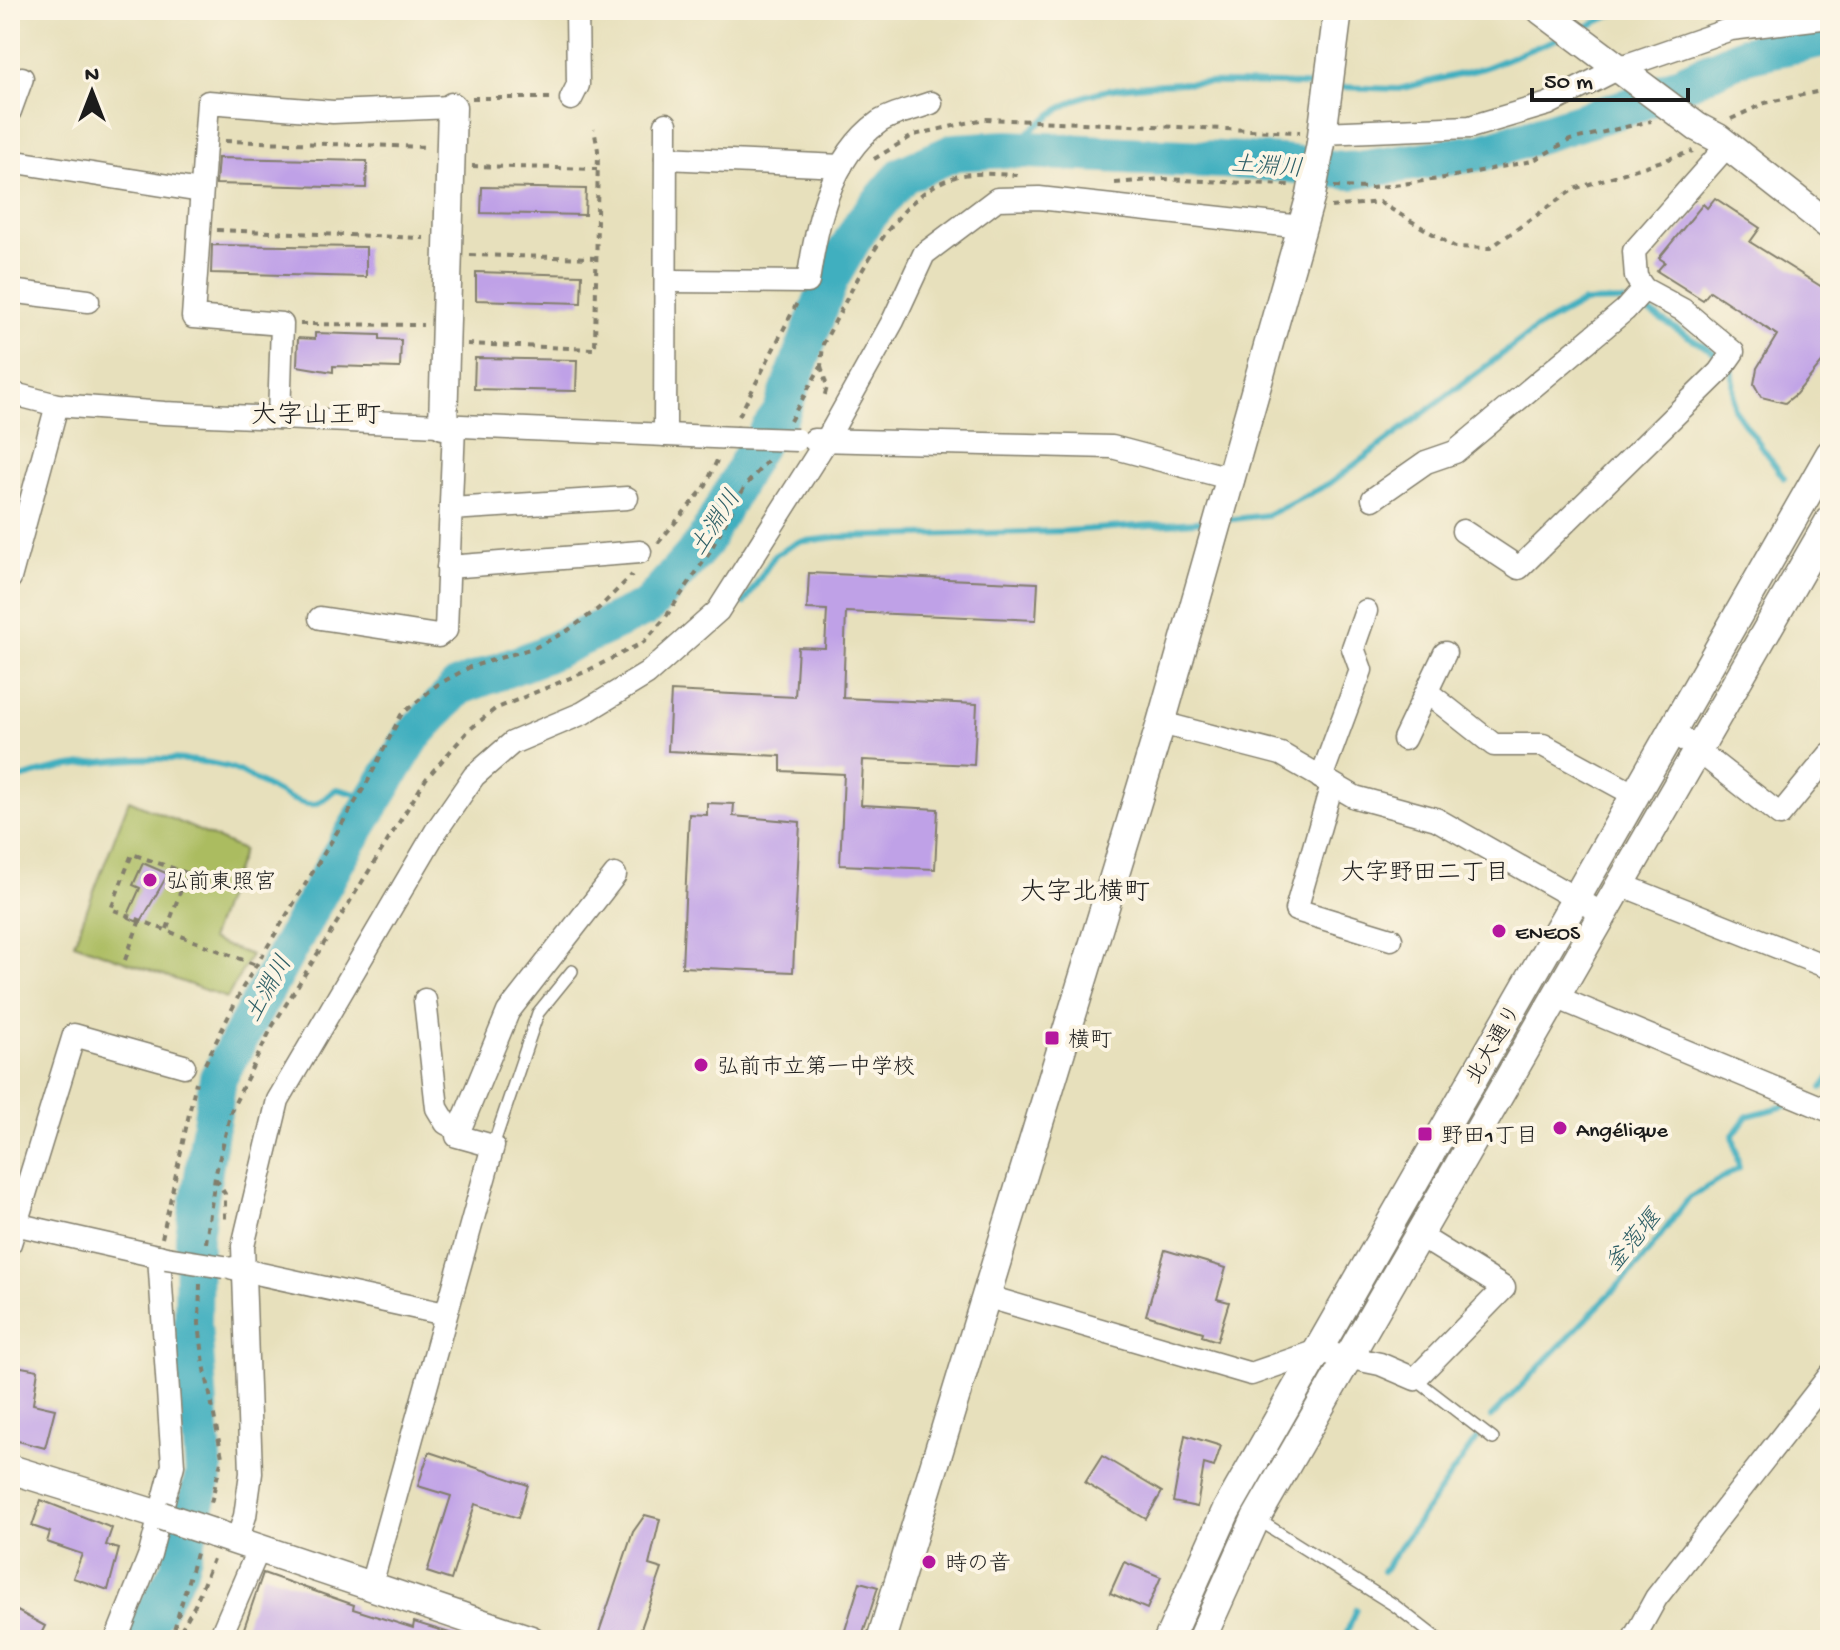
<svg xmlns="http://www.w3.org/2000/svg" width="1840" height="1650" viewBox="0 0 1840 1650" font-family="'Gochi Hand','Klee One',sans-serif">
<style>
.green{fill:#abbc60;stroke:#646c3e;stroke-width:2}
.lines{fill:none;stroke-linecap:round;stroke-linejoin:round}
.stream{stroke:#41afbf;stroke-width:6}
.river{stroke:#41afbf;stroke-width:38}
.building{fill:#bfa1e7}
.service-casing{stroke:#827e6c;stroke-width:14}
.minor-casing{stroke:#827e6c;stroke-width:25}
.tertiary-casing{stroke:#827e6c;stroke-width:31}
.path{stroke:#827e6c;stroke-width:4;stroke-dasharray:6 6;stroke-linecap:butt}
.service{stroke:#fff;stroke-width:11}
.minor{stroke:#fff;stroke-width:22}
.tertiary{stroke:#fff;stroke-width:28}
.minor-bridge-casing{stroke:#827e6c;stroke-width:25;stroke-linecap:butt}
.tertiary-bridge-casing{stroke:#827e6c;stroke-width:31;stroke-linecap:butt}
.minor-bridge{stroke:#fff;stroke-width:22}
.tertiary-bridge{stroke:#fff;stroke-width:28}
.poi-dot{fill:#b5179e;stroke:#fcf5e5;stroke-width:3}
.labels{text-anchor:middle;stroke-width:8;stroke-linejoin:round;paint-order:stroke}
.poi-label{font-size:22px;fill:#1c1c1c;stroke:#fcf5e5;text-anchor:start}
.street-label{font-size:22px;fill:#1c1c1c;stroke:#fcf5e5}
.water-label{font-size:24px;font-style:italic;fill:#2d5e65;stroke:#fcf5e5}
.neighbourhood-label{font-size:24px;fill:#1c1c1c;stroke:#fcf5e5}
.quarter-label{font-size:26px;fill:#1c1c1c;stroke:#fcf5e5}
</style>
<rect width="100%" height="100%" fill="#fcf5e5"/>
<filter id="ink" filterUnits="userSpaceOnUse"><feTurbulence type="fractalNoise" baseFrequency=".0125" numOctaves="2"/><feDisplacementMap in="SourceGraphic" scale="16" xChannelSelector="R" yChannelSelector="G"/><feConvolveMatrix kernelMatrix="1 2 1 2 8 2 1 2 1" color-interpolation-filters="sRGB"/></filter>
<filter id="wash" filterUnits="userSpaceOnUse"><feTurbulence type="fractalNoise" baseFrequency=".006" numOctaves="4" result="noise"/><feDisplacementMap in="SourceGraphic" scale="32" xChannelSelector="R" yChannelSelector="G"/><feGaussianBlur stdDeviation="1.8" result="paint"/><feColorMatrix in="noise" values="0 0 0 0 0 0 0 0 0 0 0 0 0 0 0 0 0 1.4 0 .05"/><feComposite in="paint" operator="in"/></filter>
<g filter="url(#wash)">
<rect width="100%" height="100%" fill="#e7e0bc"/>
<!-- green -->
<polygon class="green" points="129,800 243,850 210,940 251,955 227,998 74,943"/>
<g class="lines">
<!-- stream -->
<g class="stream">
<polyline points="1580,30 1622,10"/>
<polyline points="1338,87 1399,89 1484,68 1562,37"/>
<path d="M1007,149C1029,133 1053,110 1078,99C1127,76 1265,83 1322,86"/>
<polyline points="1638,305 1723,358"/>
<polyline points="1729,367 1733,372 1734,409 1784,478"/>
<polyline points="1225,520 1267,515 1329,484 1537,328 1584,302 1623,301"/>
<polyline points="744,603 775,555 798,542 838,537 1066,531 1210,521"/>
<path d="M10,782C68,760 168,751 228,767C248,772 300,812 318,803C325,800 329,793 337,789L374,799"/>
<polyline points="1822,1088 1830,1077"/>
<polyline points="1491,1417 1639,1264 1689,1198 1739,1168 1733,1135 1747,1116 1789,1105"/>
<polyline points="1383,1571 1477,1438"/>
<polyline points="1344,1640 1356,1609"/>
</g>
<!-- river -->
<polyline class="river" points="139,1640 179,1569 204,1474 193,1325 194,1236 218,1078 337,860 413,736 458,687 541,656 647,607 703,544 756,448 781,413 830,279 863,222 903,175 955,152 1007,149 1281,163 1351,171 1483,152 1634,105 1745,55 1830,37"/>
</g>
<g id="blocks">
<!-- building -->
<g class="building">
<polygon points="218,158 367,161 366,188 216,184"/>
<polygon points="482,187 586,189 585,215 481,213"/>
<polygon points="1715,198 1760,228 1750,242 1830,292 1830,353 1796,394 1785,403 1761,397 1754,384 1757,368 1777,335 1710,291 1703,300 1657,271 1665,262 1659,258 1703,204 1707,208"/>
<polygon points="212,245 366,247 366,277 211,273"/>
<polygon points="476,272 582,275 581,303 476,300"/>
<polygon points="315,333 380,335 380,339 401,340 400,368 333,366 333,372 297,366 298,338 315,339"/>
<polygon points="475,358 577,360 576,391 474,389"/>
<polygon points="809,573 1038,583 1036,620 846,612 843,698 977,704 974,765 863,760 861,805 938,809 935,869 840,865 844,774 781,771 781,756 668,751 671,691 795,697 798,647 825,648 827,610 807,609"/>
<polygon points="707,803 734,804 733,816 800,822 793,972 682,967 689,814 707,815"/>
<polygon points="143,863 168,874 140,923 127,917 140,888 133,885"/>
<polygon points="1165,1250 1226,1268 1217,1299 1229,1302 1217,1341 1202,1336 1203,1332 1146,1315"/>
<polygon points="16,1366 38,1370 33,1404 55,1409 45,1448 10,1439 10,1401"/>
<polygon points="1185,1435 1221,1446 1214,1467 1204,1464 1197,1507 1173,1502"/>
<polygon points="429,1452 528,1485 518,1518 475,1504 451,1580 427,1572 451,1496 418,1486"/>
<polygon points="1102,1456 1162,1492 1146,1519 1085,1483"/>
<polygon points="41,1500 112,1528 106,1545 119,1549 108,1590 73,1578 82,1554 47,1542 50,1532 32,1526"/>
<polygon points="645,1515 660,1519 649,1565 662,1569 637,1640 608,1640 598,1635 633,1532"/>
<polygon points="1124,1562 1161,1577 1147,1609 1110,1593"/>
<polygon points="263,1573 354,1605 353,1609 413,1628 414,1622 459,1636 458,1640 240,1640"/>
<polygon points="860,1582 878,1587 861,1640 842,1640"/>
<polygon points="10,1607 45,1626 38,1640 10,1640"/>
</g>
</g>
</g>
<g filter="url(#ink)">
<use href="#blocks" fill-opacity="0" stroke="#827e6c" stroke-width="2"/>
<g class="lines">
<defs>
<g id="service">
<polyline points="493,1146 538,1013 572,971"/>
<polyline points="1415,1379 1493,1439"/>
<polyline points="1257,1519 1394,1605 1439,1640"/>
</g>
<g id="minor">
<polyline points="571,99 578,85 577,10"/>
<polyline points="10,111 22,78"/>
<polyline points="1322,133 1470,127 1548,104 1621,67 1731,29 1830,17"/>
<polyline points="666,158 841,166"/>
<polyline points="10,161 201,191"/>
<path d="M666,281L808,282C816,227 829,158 879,122C892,113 915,109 931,103"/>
<polyline points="10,291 88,301"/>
<polyline points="10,393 57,405 164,413 736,438"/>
<polyline points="279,418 282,324 193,317 208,102 333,112 452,107"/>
<polyline points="665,435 666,124"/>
<polyline points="814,440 1112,447 1233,479"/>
<polyline points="1373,499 1426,462 1455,452 1625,310 1644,289"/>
<polyline points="451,509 627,498"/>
<polyline points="1463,531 1519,568 1719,372 1733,352 1683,310 1644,289 1636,277 1634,251 1726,147"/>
<polyline points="448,567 640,552"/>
<polyline points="10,578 57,405"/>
<polyline points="320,618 438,636 446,630 454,426"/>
<polyline points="1427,692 1494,745 1543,745 1635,795"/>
<polyline points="1161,723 1281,754 1355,797 1436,819 1603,914"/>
<polyline points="1673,731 1780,815 1830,754"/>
<polyline points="1404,739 1445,653"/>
<polyline points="1321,778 1361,670 1353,648 1366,611"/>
<polyline points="1332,784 1296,910 1391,939"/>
<polyline points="1622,885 1830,968"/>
<polyline points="1558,998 1830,1111"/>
<polyline points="425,1000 437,1108 446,1123 459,1130"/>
<polyline points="10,1223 166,1258"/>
<polyline points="10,1243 74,1035 184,1066"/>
<polyline points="233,1268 445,1314"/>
<polyline points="985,1296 1251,1374 1317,1351 1380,1364 1415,1379 1504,1288 1420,1236"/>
<polyline points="237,1541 245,1516 251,1473 243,1246 278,1100 436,831 474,776 512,743 583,713 647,674 718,611 826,441 893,321 924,254 997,199 1039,198 1302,227"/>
<polyline points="371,1585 493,1146 457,1136 508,1012 615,875"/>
<polyline points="116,1640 150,1554 173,1465 159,1256"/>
<polyline points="219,1640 259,1548"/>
<polyline points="1633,1640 1656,1598 1830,1375"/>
</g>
<g id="tertiary">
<polyline points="1541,10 1697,127 1718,138 1830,226"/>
<polyline points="1321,143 1338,10"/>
<polyline points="443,425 452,107"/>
<polyline points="10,1469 162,1516"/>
<polyline points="213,1533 531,1640"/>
<polyline points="881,1640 1161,723 1311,195"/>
<polyline points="1168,1640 1226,1511 1830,454"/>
<polyline points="1201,1640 1256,1518 1830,520"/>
</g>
</defs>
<!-- service casing -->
<use href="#service" class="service-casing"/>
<!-- minor casing -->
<use href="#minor" class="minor-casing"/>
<!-- tertiary casing -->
<use href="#tertiary" class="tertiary-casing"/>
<!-- path -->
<g class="path">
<polyline points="472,98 551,98"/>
<polyline points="1731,119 1765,103 1830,89"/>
<polyline points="225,141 428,147"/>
<polyline points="874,159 914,135 984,119 1300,132"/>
<polyline points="472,166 597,169"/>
<polyline points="1115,183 1163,179 1289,185"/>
<polyline points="1334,187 1372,188 1439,179 1532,161 1570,140 1651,121"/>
<polyline points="1331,207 1379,202 1455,247 1490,248 1574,189 1693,151"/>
<polyline points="217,230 424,238"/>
<polyline points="470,255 596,258"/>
<polyline points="300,324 423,325"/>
<polyline points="467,344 595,349 598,150 594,129"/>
<polyline points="821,366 827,387 824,398"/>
<polyline points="739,416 797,303"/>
<path d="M790,421L821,366L823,344C852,292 892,194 955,177C976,171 1001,175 1023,175"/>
<polyline points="658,543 705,487 719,456"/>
<polyline points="167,929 187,873 132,854 111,909 256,965"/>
<polyline points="125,960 140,920"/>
<polyline points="205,1064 243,987 368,781 401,715 437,685 470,667 536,647 567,631 598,609 632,575"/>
<polyline points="216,1179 225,1194 225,1224"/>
<polyline points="162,1238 196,1082"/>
<polyline points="206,1243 215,1177 231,1111 272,1027 426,779 469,730 495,709 587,671 644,642 665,618 708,555 745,486 768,460"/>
<polyline points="200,1284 199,1324 204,1364 222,1457 210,1507"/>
<polyline points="171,1640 197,1550"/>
<polyline points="175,1640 195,1605 213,1559"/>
</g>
<!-- service -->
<use href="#service" class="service"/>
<!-- minor -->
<use href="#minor" class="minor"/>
<!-- tertiary -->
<use href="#tertiary" class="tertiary"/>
<defs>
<g id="minor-bridge">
<polyline points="736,438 797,440"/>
<polyline points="166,1258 224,1267"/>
</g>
<g id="tertiary-bridge">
<polyline points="1311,195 1321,143"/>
<polyline points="162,1516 213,1533"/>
</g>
</defs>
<!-- minor-bridge casing -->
<use href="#minor-bridge" class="minor-bridge-casing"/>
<!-- tertiary-bridge casing -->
<use href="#tertiary-bridge" class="tertiary-bridge-casing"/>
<!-- minor-bridge -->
<use href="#minor-bridge" class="minor-bridge"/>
<!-- tertiary-bridge -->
<use href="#tertiary-bridge" class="tertiary-bridge"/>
</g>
</g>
<!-- markers -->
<g class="poi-dot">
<circle cx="150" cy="880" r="8"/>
<circle cx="1499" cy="931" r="8"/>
<rect x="1044" y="1030" width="16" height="16" rx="4"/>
<circle cx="701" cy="1065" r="8"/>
<circle cx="1560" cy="1128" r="8"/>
<rect x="1417" y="1126" width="16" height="16" rx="4"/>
<circle cx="929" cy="1562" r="8"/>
</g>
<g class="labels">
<!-- poi labels -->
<g class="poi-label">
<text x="166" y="888">弘前東照宮</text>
<text x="1515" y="939">ENEOS</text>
<text x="1068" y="1046">横町</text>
<text x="717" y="1073">弘前市立第一中学校</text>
<text x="1576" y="1136">Angélique</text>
<text x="1441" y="1142">野田1丁目</text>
<text x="945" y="1570">時の音</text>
</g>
<!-- street labels -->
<g class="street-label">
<text transform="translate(1492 1043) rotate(-60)" y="8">北大通り</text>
</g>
<!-- water labels -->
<g class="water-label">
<text transform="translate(1267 165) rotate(4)" y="8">土淵川</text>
<text transform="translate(714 522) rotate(-57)" y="8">土淵川</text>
<text transform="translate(267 988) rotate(-61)" y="8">土淵川</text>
<text transform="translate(1632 1240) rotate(-50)" y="8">釜萢堰</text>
</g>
<!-- neighbourhood labels -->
<g class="neighbourhood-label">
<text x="1425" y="879">大字野田二丁目</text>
</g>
<!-- quarter labels -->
<g class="quarter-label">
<text x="316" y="422">大字山王町</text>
<text x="1085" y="899">大字北横町</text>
</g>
</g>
<!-- margin -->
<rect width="1840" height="1650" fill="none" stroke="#fcf5e5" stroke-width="40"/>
<!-- north arrow -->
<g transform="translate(92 92)" stroke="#fcf5e5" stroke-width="6" paint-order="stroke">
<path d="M0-6L14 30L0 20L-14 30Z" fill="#1c1c1c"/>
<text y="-12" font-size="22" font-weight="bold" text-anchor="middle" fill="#1c1c1c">N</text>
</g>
<!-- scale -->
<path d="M1532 88v12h156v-12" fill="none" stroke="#1c1c1c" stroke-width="4"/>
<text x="1544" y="88" font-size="24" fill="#1c1c1c" stroke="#fcf5e5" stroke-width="6" paint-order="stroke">50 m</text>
</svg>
